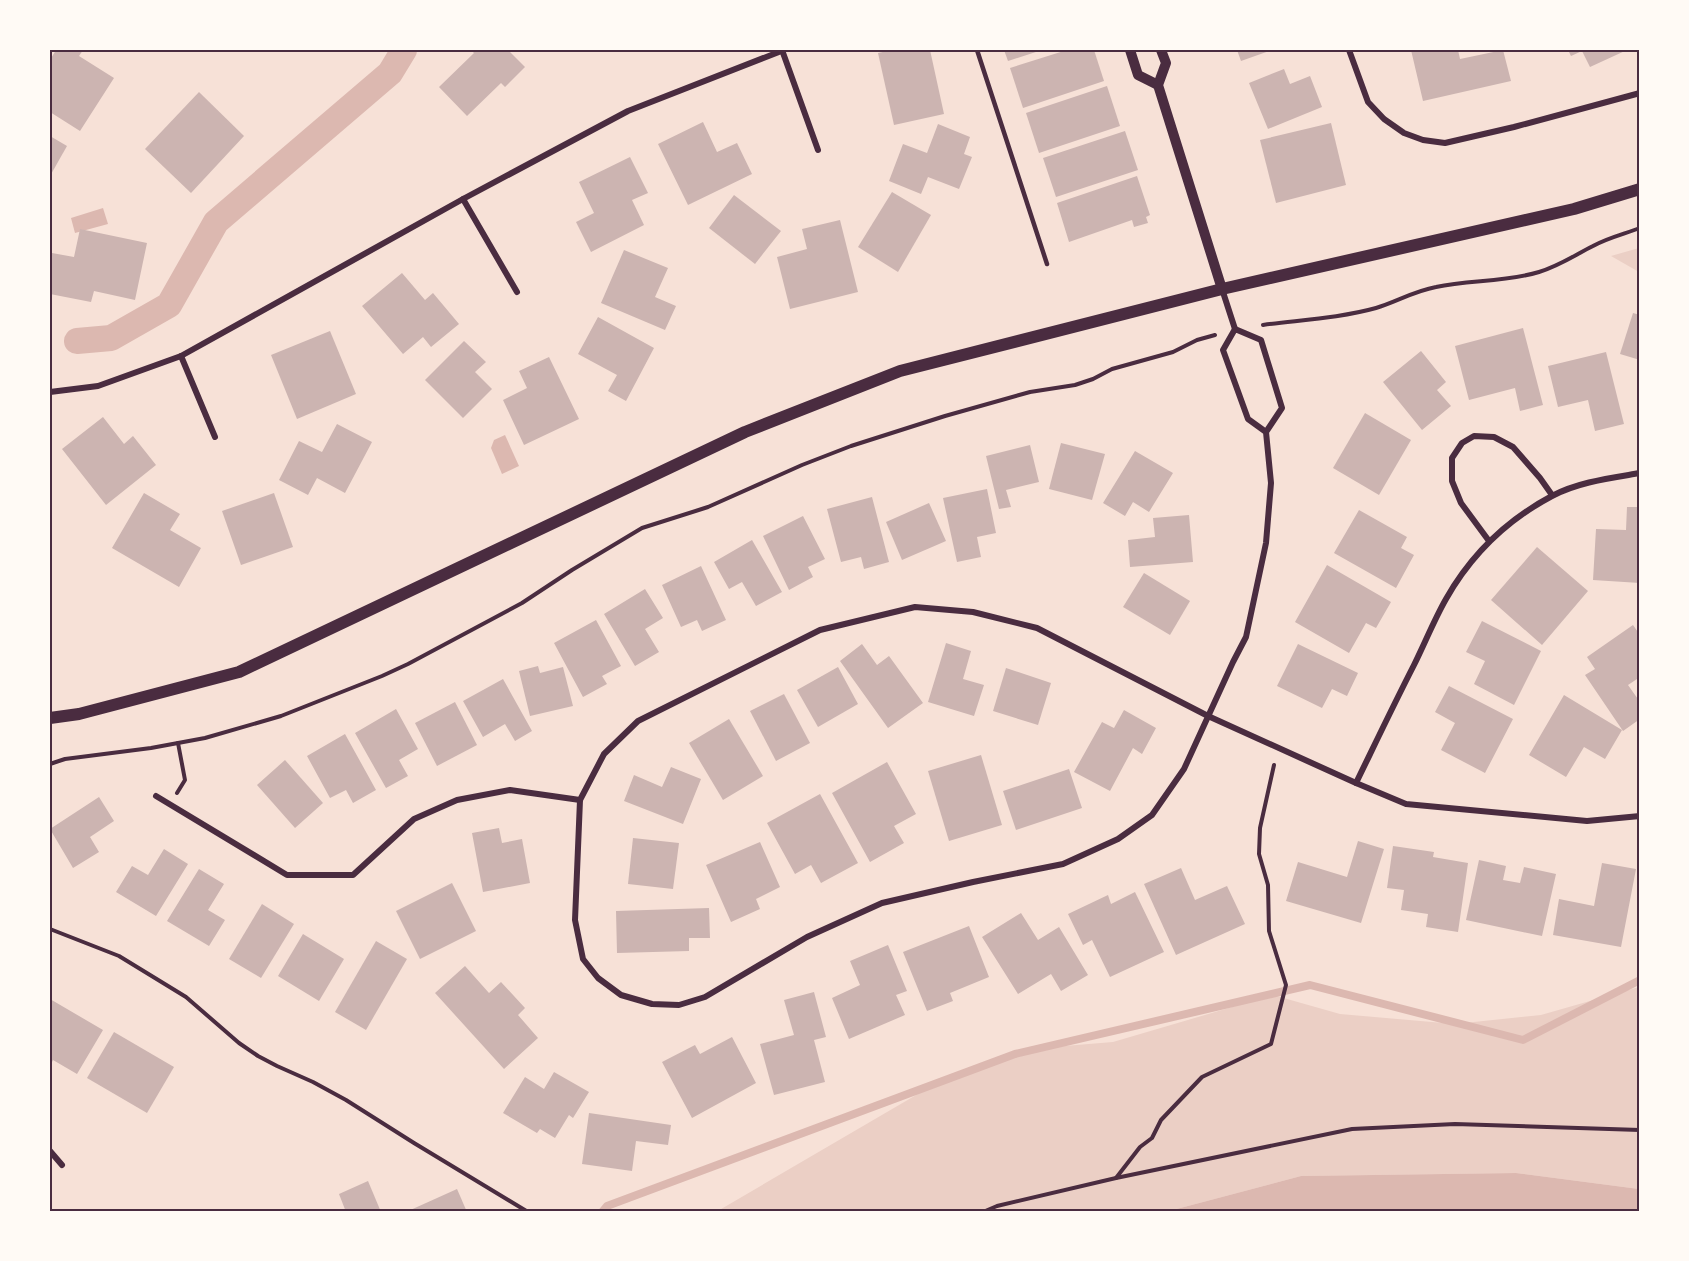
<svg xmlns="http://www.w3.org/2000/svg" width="1689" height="1261" viewBox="0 0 1689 1261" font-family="Rubik,sans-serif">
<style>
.green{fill:#ebcfc5}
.water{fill:#dcb8b0}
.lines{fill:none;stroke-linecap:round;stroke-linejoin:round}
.stream{stroke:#dcb8b0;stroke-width:8}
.canal{stroke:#dcb8b0;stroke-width:26}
.building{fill:#ccb4b1}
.path{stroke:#4a2c40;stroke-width:4}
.service{stroke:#4a2c40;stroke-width:4.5}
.minor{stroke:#4a2c40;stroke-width:6}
.tertiary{stroke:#4a2c40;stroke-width:10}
.secondary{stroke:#4a2c40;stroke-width:12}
.neatline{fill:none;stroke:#4a2c40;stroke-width:2}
</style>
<rect width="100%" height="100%" fill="#f7e1d7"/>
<!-- green -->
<g class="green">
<polygon points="1639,248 1639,272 1611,256"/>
<polygon points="1639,987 1639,1189 1516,1173 1301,1176 1169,1211 716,1212 947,1077 1028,1049 1113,1042 1273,995 1340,1014 1455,1024 1541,1015"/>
</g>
<!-- water -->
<g class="water">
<polygon points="103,208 108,224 75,233 71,218"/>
<polygon points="505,435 519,466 502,474 491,448 494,440"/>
<polygon points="1516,1173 1639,1189 1639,1211 1169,1211 1301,1176"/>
</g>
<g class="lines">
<!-- stream -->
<polyline class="stream" points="602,1212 607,1206 1015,1054 1310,985 1523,1040 1640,980"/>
<!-- canal -->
<polyline class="canal" points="77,341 111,338 169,305 216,222 390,73 404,50"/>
</g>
<!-- building -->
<g class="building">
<polygon points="56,50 83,50 79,56 114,78 80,131 50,112 50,60"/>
<polygon points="471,50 508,50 525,67 505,87 501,83 467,116 439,87 474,53"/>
<polygon points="892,50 930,50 944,114 894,125 878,53"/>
<polygon points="1004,50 1042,50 1008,61"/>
<polygon points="1067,50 1094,50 1104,81 1023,108 1010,68"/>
<polygon points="1237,50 1272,50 1241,61"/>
<polygon points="1411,50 1458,50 1460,59 1503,50 1511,81 1423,101"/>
<polygon points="1568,50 1627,50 1590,67 1582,51 1571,56"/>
<polygon points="1284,69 1290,84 1310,76 1322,107 1268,129 1249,83"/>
<polygon points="1107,86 1120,126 1039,153 1026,113"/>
<polygon points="199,92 244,136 191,193 145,149"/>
<polygon points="703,122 717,152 737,143 752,174 688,205 658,144"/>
<polygon points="1331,123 1346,185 1276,203 1260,140"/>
<polygon points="938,124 970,137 964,154 972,157 959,189 928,177 921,194 889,181 903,144 927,153"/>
<polygon points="1125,131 1138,170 1056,197 1043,158"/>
<polygon points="50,136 67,146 50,176"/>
<polygon points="630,157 648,193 632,200 644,225 591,252 576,222 594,213 579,182"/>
<polygon points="1137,176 1150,215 1146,217 1148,223 1134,227 1132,220 1069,242 1057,203"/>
<polygon points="892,192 931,215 898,272 858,247"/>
<polygon points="734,195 781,231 755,264 709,228"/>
<polygon points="840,220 858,292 790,309 777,257 807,249 802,229"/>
<polygon points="80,229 147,243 135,300 94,291 91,302 50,294 50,264 52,253 74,257"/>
<polygon points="624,250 668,268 655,297 676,306 665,330 601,303"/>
<polygon points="402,273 425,300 433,293 459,324 431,347 423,337 403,354 362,306"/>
<polygon points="1633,313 1640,315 1640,360 1620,354"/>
<polygon points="598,317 654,348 626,401 608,391 617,375 578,354"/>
<polygon points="1523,328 1543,405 1520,411 1515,388 1469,400 1455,346"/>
<polygon points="330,331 356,394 297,419 271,355"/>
<polygon points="464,341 486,362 475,372 492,389 463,418 425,380"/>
<polygon points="1421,351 1446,382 1437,390 1451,406 1422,430 1383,382"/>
<polygon points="1606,352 1624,424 1595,431 1588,400 1558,407 1548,366"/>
<polygon points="549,357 579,419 524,445 503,400 527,388 519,371"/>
<polygon points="1365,413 1411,440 1379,495 1333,468"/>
<polygon points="103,417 124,444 133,436 156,465 106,505 62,449"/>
<polygon points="337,424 372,442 345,493 317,478 308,495 279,480 299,441 322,452"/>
<polygon points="1061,443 1105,454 1092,500 1049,489"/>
<polygon points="1030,445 1039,482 1006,490 1011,507 999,509 986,456"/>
<polygon points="1135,451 1173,473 1149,512 1133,502 1125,516 1103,503"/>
<polygon points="987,489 996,533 977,537 981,557 957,562 943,498"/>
<polygon points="144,493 180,514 170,530 201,548 179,587 112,548"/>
<polygon points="274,493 293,547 241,565 222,511"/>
<polygon points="872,497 889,562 864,569 861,557 841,562 827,509"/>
<polygon points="929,503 946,541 902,560 886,522"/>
<polygon points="1627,507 1640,507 1640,583 1593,580 1596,529 1626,530"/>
<polygon points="1359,510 1407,537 1401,548 1414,555 1396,588 1334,553"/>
<polygon points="1189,515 1193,562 1130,567 1128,540 1155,537 1153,518"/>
<polygon points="803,516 825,559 808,567 813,577 789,590 763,536"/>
<polygon points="752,540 782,592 756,606 742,582 729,589 714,562"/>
<polygon points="1537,547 1588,591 1542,645 1491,600"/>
<polygon points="1327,565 1391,602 1376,628 1366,623 1349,653 1295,622"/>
<polygon points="701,566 726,620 702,631 697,620 681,627 662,585"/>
<polygon points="1144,573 1190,601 1170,635 1123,607"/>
<polygon points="645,589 663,618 645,629 659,652 635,666 604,614"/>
<polygon points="596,620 621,666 602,676 607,684 583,697 554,643"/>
<polygon points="1482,621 1541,651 1514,705 1474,684 1485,661 1466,652"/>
<polygon points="1633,625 1640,635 1640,677 1628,685 1640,702 1640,719 1623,731 1585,675 1595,669 1587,657"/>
<polygon points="946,643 971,651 963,679 984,685 974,716 928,702"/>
<polygon points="862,644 877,665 889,656 923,703 888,728 840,661"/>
<polygon points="1298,644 1358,673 1347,696 1332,689 1322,708 1277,686"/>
<polygon points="538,666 540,673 563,667 573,706 530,716 519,671"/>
<polygon points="838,667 858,704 818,727 797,690"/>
<polygon points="1006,668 1051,683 1038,725 993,711"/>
<polygon points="503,679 532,731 515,741 505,724 483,737 463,701"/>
<polygon points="1449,686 1513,719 1485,773 1441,750 1455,723 1435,712"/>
<polygon points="784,694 810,743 776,761 750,711"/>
<polygon points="1564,695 1622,730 1605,759 1584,747 1566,777 1529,755"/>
<polygon points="455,702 477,745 437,766 415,723"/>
<polygon points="396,709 418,749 399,760 408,776 386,788 355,733"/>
<polygon points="1124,710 1156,728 1142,754 1133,748 1110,791 1074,772 1102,722 1114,728"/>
<polygon points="729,719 763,776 723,800 689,743"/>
<polygon points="345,734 376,790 353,803 346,790 330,798 307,756"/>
<polygon points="981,755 1002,825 949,841 928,771"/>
<polygon points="285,760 323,803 295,828 257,785"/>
<polygon points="887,762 916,814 894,826 904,843 870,862 832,793"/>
<polygon points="671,767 701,779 683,824 624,801 634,775 662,787"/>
<polygon points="1069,769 1082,808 1016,830 1003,791"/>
<polygon points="820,794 858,863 821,883 811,865 795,874 767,823"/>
<polygon points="99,797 114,821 90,837 99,852 73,868 50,829"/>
<polygon points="499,828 502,843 522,839 530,883 483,892 472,833"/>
<polygon points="633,838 679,843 673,889 628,884"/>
<polygon points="1358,841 1384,849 1361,923 1286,901 1298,862 1347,877"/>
<polygon points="760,842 780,887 756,899 760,909 731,922 706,865"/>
<polygon points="1393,846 1434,852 1433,857 1468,863 1458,932 1426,927 1428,914 1401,910 1404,890 1387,888"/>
<polygon points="164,849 188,864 156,916 116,892 132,866 148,875"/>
<polygon points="1479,860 1506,866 1503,880 1520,883 1524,867 1556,874 1542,936 1466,920"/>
<polygon points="1602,863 1636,869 1621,947 1553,935 1559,899 1594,906"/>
<polygon points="1181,868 1195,900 1227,886 1245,924 1176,955 1144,884"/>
<polygon points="199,869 224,884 208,910 225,920 209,946 167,921"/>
<polygon points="452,883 476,931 420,959 396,911"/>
<polygon points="1135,892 1164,952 1110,977 1092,940 1083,945 1068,914 1108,895 1111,904"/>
<polygon points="262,904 294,924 261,978 229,959"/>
<polygon points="709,908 710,938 689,938 689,951 617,953 616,911"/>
<polygon points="1021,913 1038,940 1059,927 1088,975 1061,991 1051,974 1018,994 982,937"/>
<polygon points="969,926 989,977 950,993 953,1001 927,1011 903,952"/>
<polygon points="303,934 344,959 319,1001 278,976"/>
<polygon points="376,941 407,959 366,1030 335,1012"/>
<polygon points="888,945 907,991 896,995 905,1015 849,1039 832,998 860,985 850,961"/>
<polygon points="465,966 489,993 501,982 525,1008 518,1015 538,1038 504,1069 435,993"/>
<polygon points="814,992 826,1037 814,1040 825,1082 774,1095 760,1044 794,1035 784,1000"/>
<polygon points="50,999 103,1030 77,1074 53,1060 50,1066"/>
<polygon points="114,1032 174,1067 147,1113 87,1078"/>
<polygon points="732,1037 756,1083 692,1118 662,1062 695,1045 700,1054"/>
<polygon points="554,1072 589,1092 573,1118 569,1115 555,1138 540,1129 537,1133 503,1113 525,1077 544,1089"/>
<polygon points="589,1113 671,1125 668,1145 636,1141 632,1171 582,1164"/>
<polygon points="368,1181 381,1212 346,1212 339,1194"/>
<polygon points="457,1189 467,1212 406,1212"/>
</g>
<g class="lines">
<!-- path -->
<g class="path">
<path d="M1263,325C1300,320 1340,318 1376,308C1396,302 1414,291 1436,287C1470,280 1506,282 1539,272C1559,266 1575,255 1593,246C1607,238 1624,234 1640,228"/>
<polyline points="50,764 65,759 151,748 205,738 281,716 382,676 408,664 522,603 572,570 642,528 708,507 802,465 851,446 945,416 1030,392 1075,385 1093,379 1112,369 1173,352 1197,340 1215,335"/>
<polyline points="177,793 185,780 178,743"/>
<polyline points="50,929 119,956 186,997 239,1043 258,1056 277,1066 313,1082 346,1100 414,1143 528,1212"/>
<polyline points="1116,1178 1140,1147 1152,1138 1161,1120 1202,1077 1271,1044 1286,985 1269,931 1268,885 1259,854 1260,828 1274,765"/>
<polyline points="983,1212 997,1206 1116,1178 1352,1129 1455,1124 1640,1130"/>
</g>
<!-- service -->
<polyline class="service" points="977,50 1047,264"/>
<!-- minor -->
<g class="minor">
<polyline points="782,50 818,150"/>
<polyline points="1349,50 1368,102 1384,119 1404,133 1423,140 1445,143 1514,127 1640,93"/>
<polyline points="463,199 517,292"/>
<polyline points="1222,289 1235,329"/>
<polyline points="181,356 215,437"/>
<polyline points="50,392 98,386 181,356 463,199 628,111 784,50"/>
<polyline points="1489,541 1461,503 1452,481 1452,458 1462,443 1474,436 1494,437 1513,447 1540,478 1552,495"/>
<path d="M1356,783C1375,744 1394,704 1414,665C1425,643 1434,620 1446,599C1471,555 1507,520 1552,496C1578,482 1611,478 1640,473"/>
<polyline points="156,796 287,875 353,875 414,819 457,800 510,790 580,800 604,754 638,721 820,630 915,607 973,612 1037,628 1208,716 1356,783 1406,804 1587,821 1640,816"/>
<polyline points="580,800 575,920 583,959 598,978 621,995 652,1004 679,1005 705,997 807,937 882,903 973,882 1063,864 1118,839 1152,815 1184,769 1233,662 1246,637 1266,543 1271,483 1266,432 1282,408 1261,340 1235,329 1223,350 1248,419 1266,432"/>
<polyline points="50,1151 62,1165"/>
</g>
<!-- tertiary -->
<g class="tertiary">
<polyline points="1130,50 1138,75 1158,85"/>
<polyline points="1161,50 1166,63 1158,85 1222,289"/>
</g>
<!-- secondary -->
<polyline class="secondary" points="50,718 79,714 239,672 745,432 900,371 1222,289 1574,209 1640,189"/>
</g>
<!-- border -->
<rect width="1689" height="1261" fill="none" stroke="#fffaf5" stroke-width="102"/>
<rect x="51" y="51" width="1587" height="1159" class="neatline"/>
</svg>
